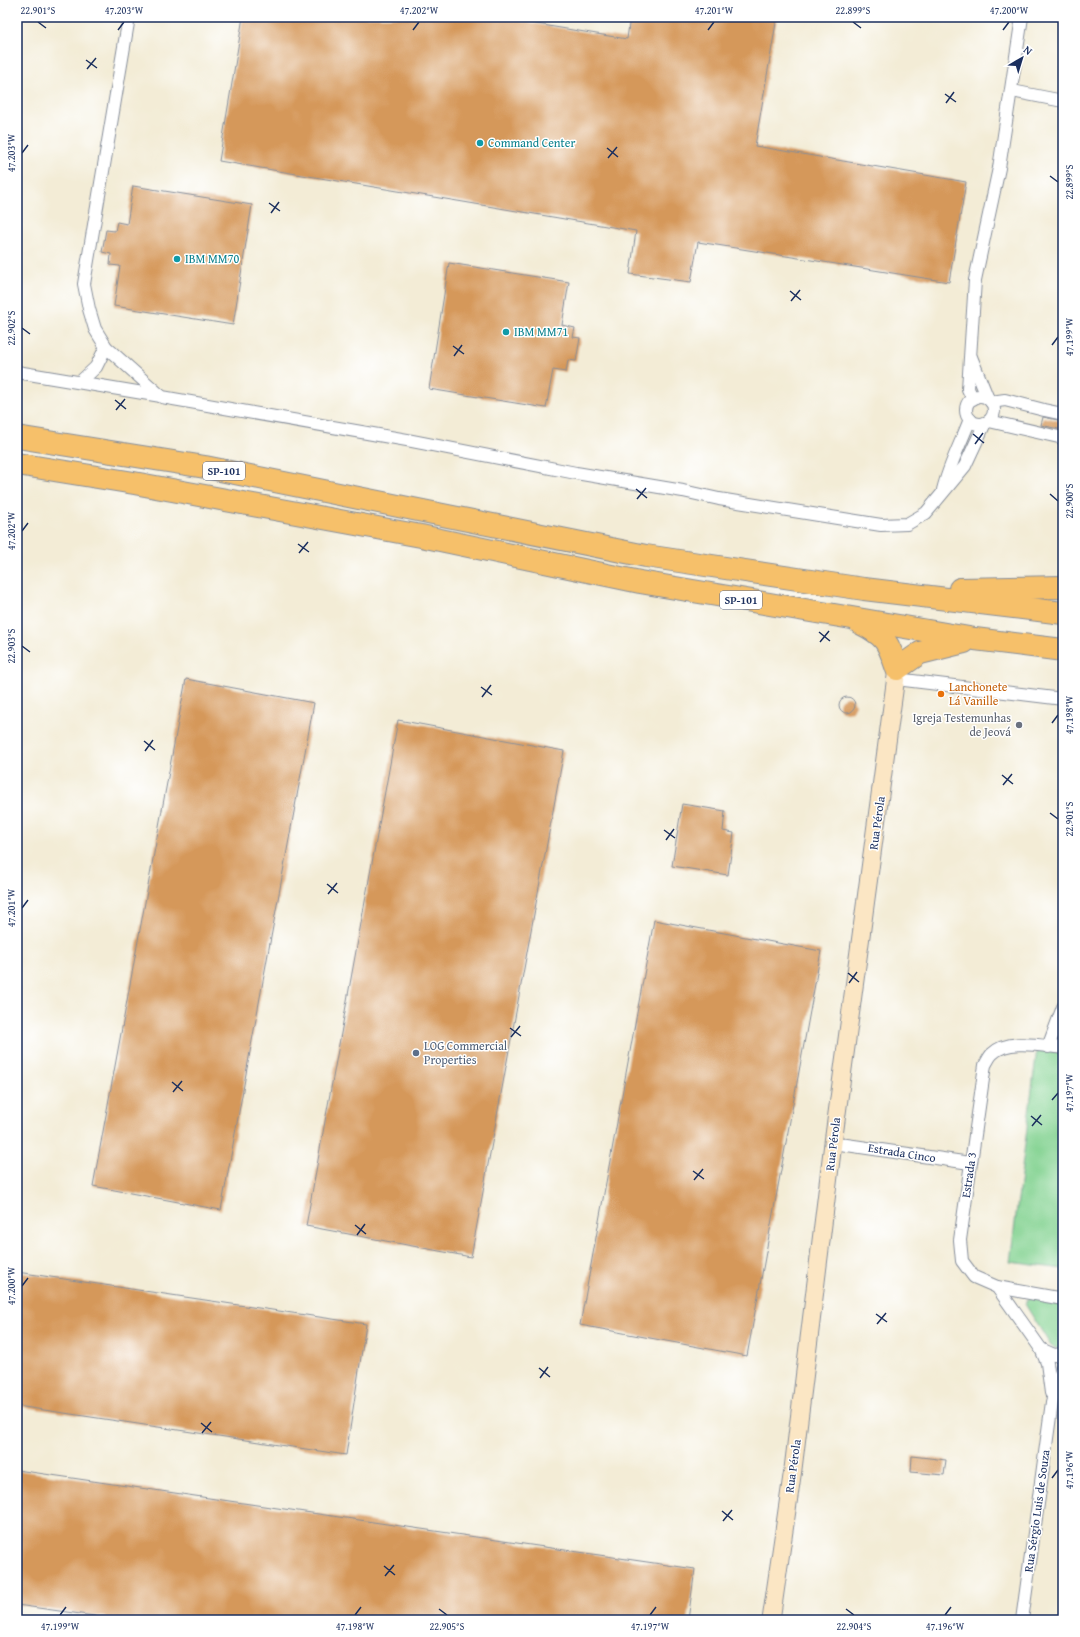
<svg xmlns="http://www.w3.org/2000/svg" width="1080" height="1637" viewBox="0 0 1080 1637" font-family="'Gentium Book Plus',serif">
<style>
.green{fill:#84d392;stroke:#508178}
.building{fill:#d5985a}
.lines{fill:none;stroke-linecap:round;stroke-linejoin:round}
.street-casing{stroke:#878e9a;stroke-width:14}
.secondary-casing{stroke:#878e9a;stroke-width:19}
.highway-casing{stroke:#878e9a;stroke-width:24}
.street{stroke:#fff;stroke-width:12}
.secondary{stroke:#fbe6c4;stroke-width:17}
.highway{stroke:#f6c06b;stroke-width:22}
.ticks{fill:none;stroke:#1b2f5e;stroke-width:1.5}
.culture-dot{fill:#0f9aa8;stroke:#fff;stroke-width:1.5}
.food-dot{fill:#e8710a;stroke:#fff;stroke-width:1.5}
.worship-dot{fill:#6b7280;stroke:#fff;stroke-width:1.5}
.service-dot{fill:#5c6f8a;stroke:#fff;stroke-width:1.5}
.labels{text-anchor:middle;stroke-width:3;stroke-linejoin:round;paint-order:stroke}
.shield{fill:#fff;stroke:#5f6d8e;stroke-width:1}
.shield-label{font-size:11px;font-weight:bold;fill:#1b2f5e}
.culture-label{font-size:12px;fill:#0d838f;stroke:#fff;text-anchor:start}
.food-label{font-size:12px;fill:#c56008;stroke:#fff;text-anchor:start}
.worship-label{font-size:12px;fill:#5b616d;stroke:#fff;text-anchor:end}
.street-label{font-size:12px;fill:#1b2f5e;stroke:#fff}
.service-label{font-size:12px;fill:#4e5e75;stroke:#fff;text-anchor:start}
.neatline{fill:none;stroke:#1b2f5e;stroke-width:1.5}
.ticks-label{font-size:10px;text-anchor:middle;fill:#1b2f5e}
</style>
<rect width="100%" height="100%" fill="#fff"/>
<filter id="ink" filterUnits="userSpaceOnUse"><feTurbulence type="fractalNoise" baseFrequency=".025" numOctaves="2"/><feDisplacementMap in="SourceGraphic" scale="8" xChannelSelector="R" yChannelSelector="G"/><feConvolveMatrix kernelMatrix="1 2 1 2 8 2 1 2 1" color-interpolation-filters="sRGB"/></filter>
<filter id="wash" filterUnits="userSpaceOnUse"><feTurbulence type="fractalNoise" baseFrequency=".012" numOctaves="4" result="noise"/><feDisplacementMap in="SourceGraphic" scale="16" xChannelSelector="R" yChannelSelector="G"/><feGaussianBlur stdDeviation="0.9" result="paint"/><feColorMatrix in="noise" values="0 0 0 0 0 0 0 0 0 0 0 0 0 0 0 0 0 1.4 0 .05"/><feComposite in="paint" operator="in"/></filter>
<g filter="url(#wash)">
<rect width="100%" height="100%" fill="#f3ecd6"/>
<!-- green -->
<g class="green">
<polygon points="1037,1049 1063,1052 1063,1269 1010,1262"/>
<path d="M1031,1297L1063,1302V1347C1059,1350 1055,1348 1051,1346L1025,1304L1027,1300Z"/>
</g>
<g id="blocks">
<!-- building -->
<g class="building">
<polygon points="243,17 494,17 627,39 630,17 777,17 755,146 966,182 949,282 698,242 691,282 630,274 636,231 219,161"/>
<polygon points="133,186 252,205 233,325 114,306 120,266 110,265 111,254 102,252 106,230 115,231 117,222 127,224"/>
<polygon points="449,263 569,282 562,325 575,328 573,337 580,338 576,361 568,360 566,372 553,370 546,408 429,389"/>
<polygon points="1043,417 1063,421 1063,430 1041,425"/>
<polygon points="186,679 314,703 221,1210 93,1186"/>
<circle cx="847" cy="705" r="8"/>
<polygon points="398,720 564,751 471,1257 306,1226"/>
<polygon points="682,804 725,811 723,831 734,833 728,875 672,866"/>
<polygon points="654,920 821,951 747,1356 580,1325"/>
<polygon points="17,1272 366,1324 346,1455 17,1406"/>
<polygon points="912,1456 946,1460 944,1475 911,1472"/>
<polygon points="17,1470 695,1569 688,1620 123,1620 17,1605"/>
</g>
</g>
</g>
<g filter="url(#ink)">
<use href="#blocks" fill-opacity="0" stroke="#878e9a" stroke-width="1"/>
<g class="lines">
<defs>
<g id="street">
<polyline points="129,17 84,284 89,309 95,329 106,347 162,397 407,440 576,473 683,491 719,499 881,525 907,524 926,513 965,466 985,423"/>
<polyline points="1012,91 1063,101"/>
<polyline points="971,357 988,399"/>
<polyline points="17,372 161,396"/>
<polyline points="80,382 96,367 106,347"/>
<circle cx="980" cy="410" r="14"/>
<polyline points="973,399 968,389 975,280 999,168 1022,17"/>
<polyline points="991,402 1005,400 1044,410 1063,414"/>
<polyline points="989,421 1063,438"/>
<path d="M943,490C949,465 961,443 970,419"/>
<polyline points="896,679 1063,699"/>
<polyline points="1048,1047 1063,1007"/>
<path d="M1063,1048C1042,1046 1008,1038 992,1054C989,1057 987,1062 985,1065L960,1240L962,1261L974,1277L997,1287L1063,1299"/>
<polyline points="833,1143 970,1163"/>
<polyline points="997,1287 1041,1349 1047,1363 1051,1393"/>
<polyline points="1041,1349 1054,1355 1063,1354"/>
<polyline points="1022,1620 1052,1402 1063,1364"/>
</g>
<polyline id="secondary" points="771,1620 793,1469 833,1143 897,669"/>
<g id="highway">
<polyline points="17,437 205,467 646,556 864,589 1063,613"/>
<polyline points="17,464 134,483 421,536 640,582 975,639 1063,650"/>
<polyline points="960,589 1063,587"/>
<path d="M860,623C886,636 888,642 897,669L920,653L964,642"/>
</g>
</defs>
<!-- street casing -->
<use href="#street" class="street-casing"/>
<!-- secondary casing -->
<use href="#secondary" class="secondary-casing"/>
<!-- highway casing -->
<use href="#highway" class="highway-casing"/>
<!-- street -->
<use href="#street" class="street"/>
<!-- secondary -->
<use href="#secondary" class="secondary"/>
<!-- highway -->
<use href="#highway" class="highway"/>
</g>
</g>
<!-- ticks -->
<path class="ticks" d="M38,22L46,28M853,22L861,28M118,30L124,22M413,30L419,22M708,30L714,22M1003,30L1009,22M86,60L97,68M87,69L96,58M945,94L956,102M946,103L954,92M607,148L618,157M22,153L28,145M608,158L617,147M1050,176L1058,182M269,203L280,211M271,213L279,202M790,291L801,300M791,301L800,290M22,328L30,334M1052,345L1058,337M453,346L464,354M454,356L462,345M115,400L126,409M116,410L125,399M973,434L984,443M975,444L983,433M636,489L647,498M1050,494L1058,501M637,499L646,488M22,531L28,523M298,544L309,552M299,553L308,542M819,632L830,641M820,642L829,631M22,646L30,652M481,687L492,695M482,697L491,685M1052,723L1058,715M144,741L155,750M145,751L153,740M1002,775L1013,784M1003,785L1012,774M1050,813L1058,819M664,830L675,838M666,840L674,829M327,884L338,893M328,894L337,883M22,908L28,900M848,973L859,982M849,983L857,972M510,1028L521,1036M511,1037L520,1026M172,1082L183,1091M173,1092L182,1081M1052,1100L1058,1093M1031,1116L1042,1125M1032,1126L1041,1115M693,1171L704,1179M694,1180L703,1169M355,1225L366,1234M357,1235L365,1224M22,1286L28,1278M876,1314L887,1322M877,1324L886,1313M539,1368L550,1377M540,1378L548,1367M201,1423L212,1432M202,1433L211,1422M1052,1478L1058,1470M722,1511L733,1520M723,1521L732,1510M384,1566L395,1575M385,1576L394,1565M439,1609L447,1615M846,1609L854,1615M60,1615L66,1607M355,1615L361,1607M650,1615L656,1607M945,1615L951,1607"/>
<!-- markers -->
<g class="culture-dot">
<circle cx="480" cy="143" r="4"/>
<circle cx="177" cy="259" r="4"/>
<circle cx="506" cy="332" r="4"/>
</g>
<circle class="food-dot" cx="941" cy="694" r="4"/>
<circle class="worship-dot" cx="1019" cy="725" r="4"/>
<circle class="service-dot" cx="416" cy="1053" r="4"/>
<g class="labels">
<!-- shield labels -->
<g class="shield">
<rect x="203" y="462" width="42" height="18" rx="3"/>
<rect x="720" y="591" width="42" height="18" rx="3"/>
</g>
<g class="shield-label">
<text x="224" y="475">SP-101</text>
<text x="741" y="604">SP-101</text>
</g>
<!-- culture labels -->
<g class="culture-label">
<text x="488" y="147">Command Center</text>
<text x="185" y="263">IBM MM70</text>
<text x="514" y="336">IBM MM71</text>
</g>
<!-- food labels -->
<g class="food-label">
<text x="949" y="691">Lanchonete<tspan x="949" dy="14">Lá Vanille</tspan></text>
</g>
<!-- worship labels -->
<g class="worship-label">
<text x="1011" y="722">Igreja Testemunhas<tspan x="1011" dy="14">de Jeová</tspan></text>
</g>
<!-- street labels -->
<g class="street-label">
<text transform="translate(877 823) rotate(-82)" y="4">Rua Pérola</text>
<text transform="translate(833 1144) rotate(-83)" y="4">Rua Pérola</text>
<text transform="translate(902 1153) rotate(9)" y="4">Estrada Cinco</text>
<text transform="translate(969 1175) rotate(-82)" y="4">Estrada 3</text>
<text transform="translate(793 1466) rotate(-82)" y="4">Rua Pérola</text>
<text transform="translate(1037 1511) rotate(-82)" y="4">Rua Sérgio Luis de Souza</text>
</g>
<!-- service labels -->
<g class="service-label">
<text x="424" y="1050">LOG Commercial<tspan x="424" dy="14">Properties</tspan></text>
</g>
</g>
<!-- margin -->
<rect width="1080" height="1637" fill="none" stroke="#fff" stroke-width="44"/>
<!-- north arrow -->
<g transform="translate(1022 58) rotate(38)" stroke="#ffffff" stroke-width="3" paint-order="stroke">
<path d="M0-3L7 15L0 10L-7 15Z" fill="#1b2f5e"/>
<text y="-6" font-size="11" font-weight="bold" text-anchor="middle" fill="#1b2f5e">N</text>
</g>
<rect x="22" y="22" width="1036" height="1593" class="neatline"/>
<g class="ticks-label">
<text x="38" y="14">22.901°S</text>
<text x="124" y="14">47.203°W</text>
<text x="419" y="14">47.202°W</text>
<text x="714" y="14">47.201°W</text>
<text x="853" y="14">22.899°S</text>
<text x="1009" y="14">47.200°W</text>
<text transform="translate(11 153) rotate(-90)" y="4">47.203°W</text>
<text transform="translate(1069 182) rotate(-90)" y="4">22.899°S</text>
<text transform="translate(11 328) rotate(-90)" y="4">22.902°S</text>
<text transform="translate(1069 337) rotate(-90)" y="4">47.199°W</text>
<text transform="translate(1069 501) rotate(-90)" y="4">22.900°S</text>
<text transform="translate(11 531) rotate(-90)" y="4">47.202°W</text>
<text transform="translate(11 646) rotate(-90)" y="4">22.903°S</text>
<text transform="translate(1069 715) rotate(-90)" y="4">47.198°W</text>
<text transform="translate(1069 819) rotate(-90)" y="4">22.901°S</text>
<text transform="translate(11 908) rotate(-90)" y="4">47.201°W</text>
<text transform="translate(1069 1093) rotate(-90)" y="4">47.197°W</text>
<text transform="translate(11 1286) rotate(-90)" y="4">47.200°W</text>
<text transform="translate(1069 1470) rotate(-90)" y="4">47.196°W</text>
<text x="60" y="1630">47.199°W</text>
<text x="355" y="1630">47.198°W</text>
<text x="447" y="1630">22.905°S</text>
<text x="650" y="1630">47.197°W</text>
<text x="854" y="1630">22.904°S</text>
<text x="945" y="1630">47.196°W</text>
</g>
</svg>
